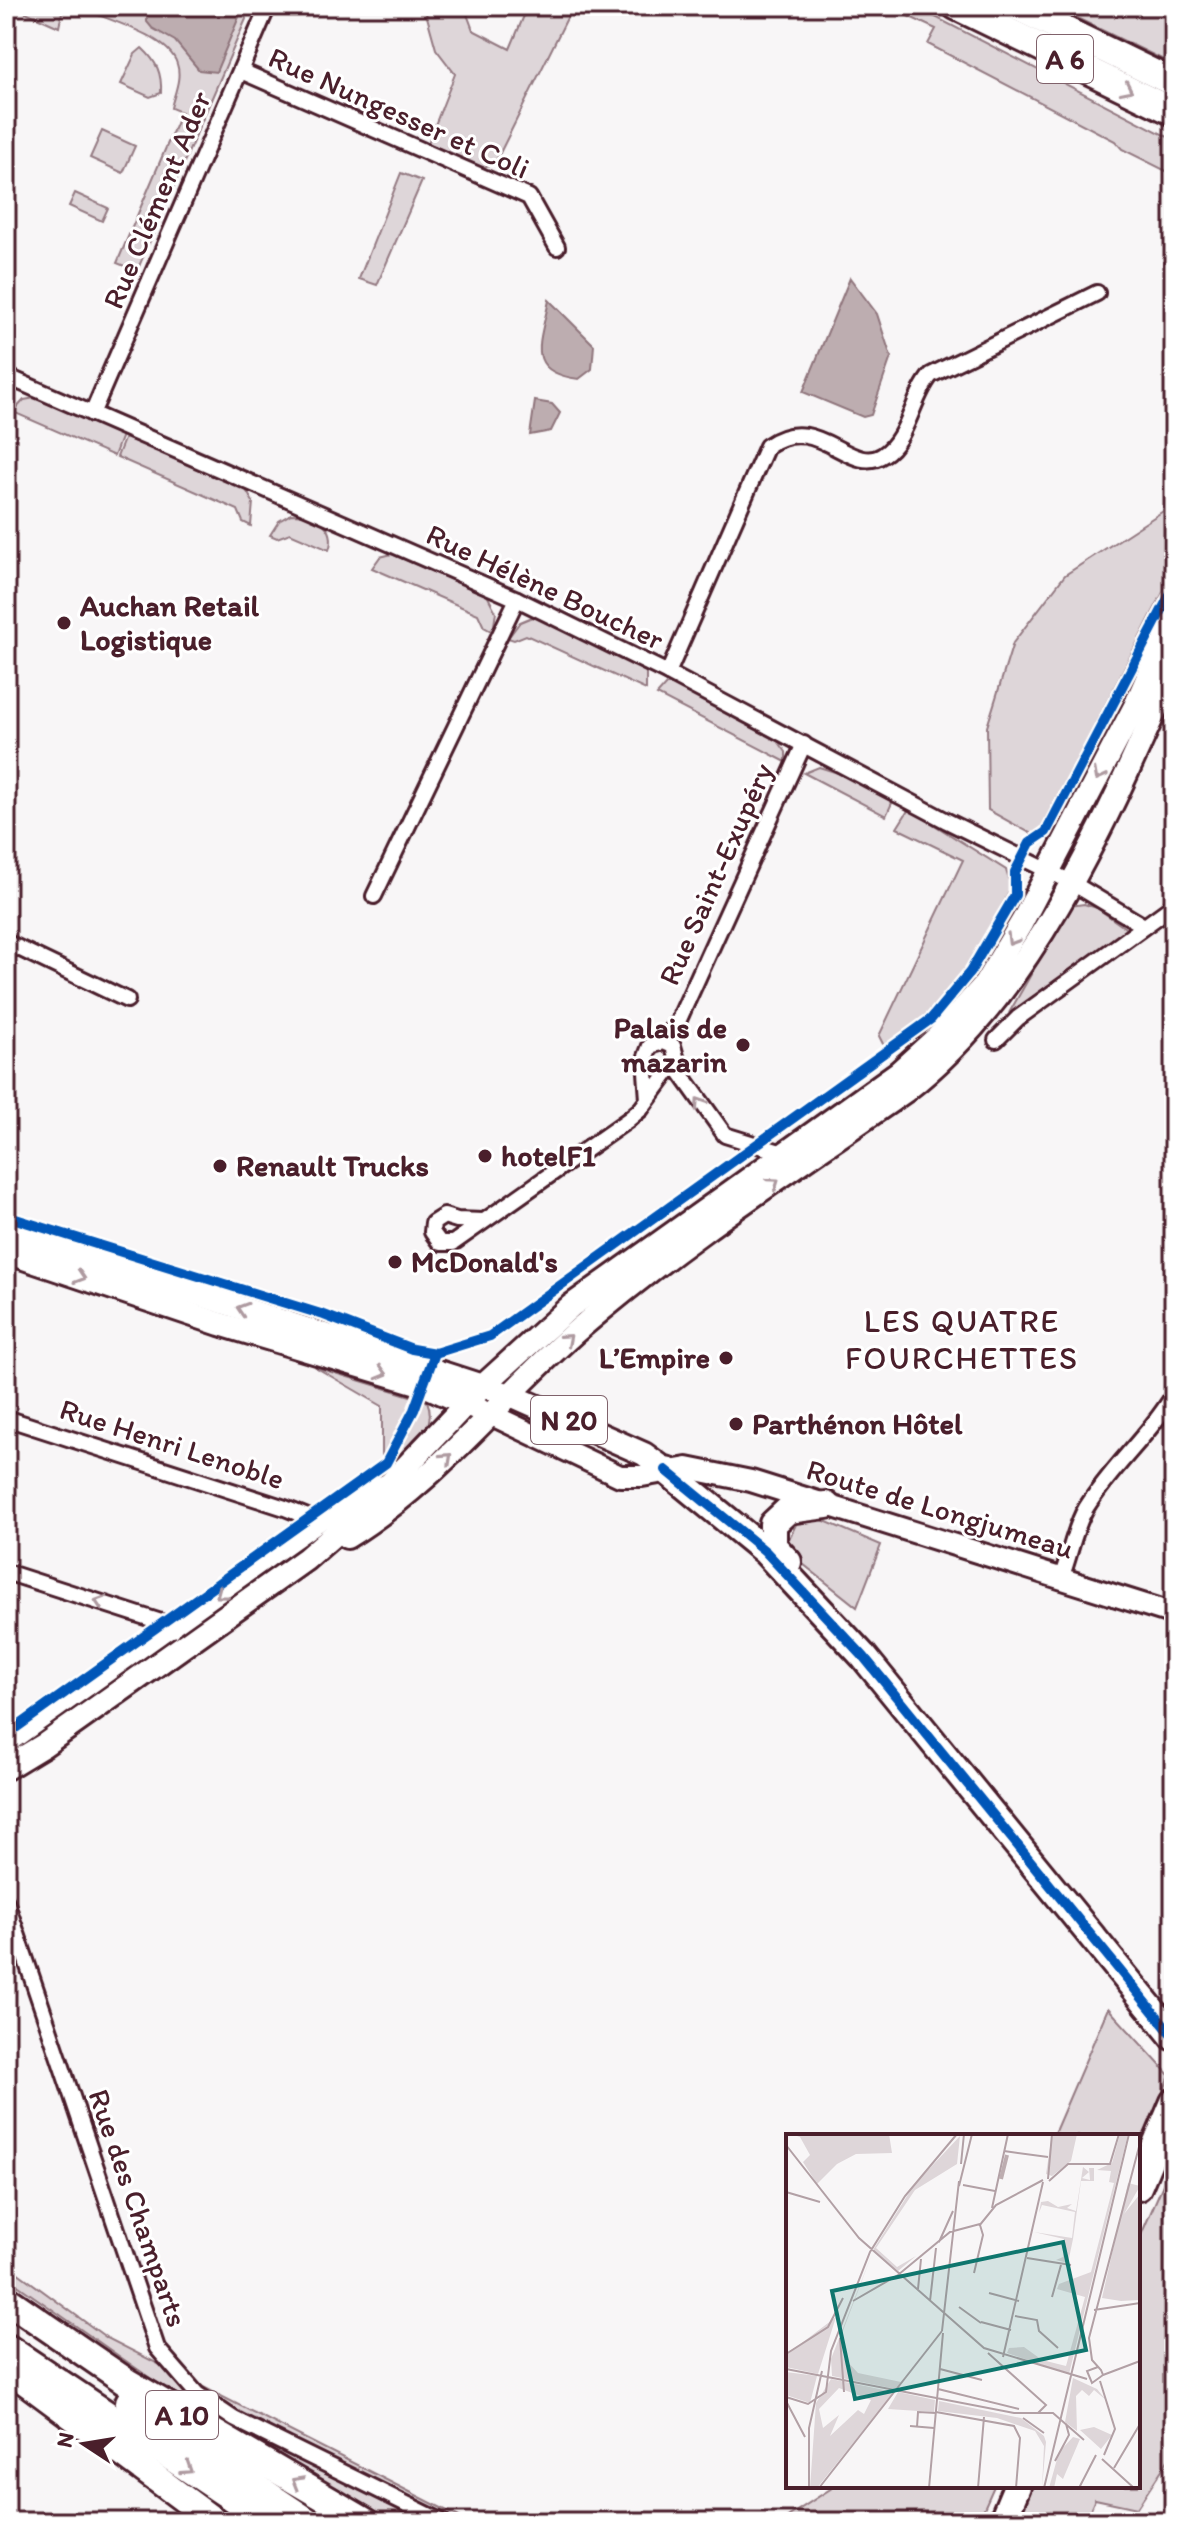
<svg xmlns="http://www.w3.org/2000/svg" width="1180" height="2528" viewBox="0 0 1180 2528" font-family="Itim,sans-serif">
<style>
.green{fill:#ded6d9;stroke:#947a82;stroke-width:2}
.water{fill:#bdadb0;stroke:#8f747b;stroke-width:2}
.lines{fill:none;stroke-linecap:round;stroke-linejoin:round}
.street-casing{stroke:#4a1f2b;stroke-width:20}
.secondary-casing{stroke:#4a1f2b;stroke-width:26}
.primary-casing{stroke:#4a1f2b;stroke-width:28}
.highway-casing{stroke:#4a1f2b;stroke-width:32}
.street{stroke:#fff;stroke-width:14}
.secondary{stroke:#fff;stroke-width:20}
.primary{stroke:#fff;stroke-width:22}
.highway{stroke:#fff;stroke-width:26}
.cycleway-casing{stroke:#fff;stroke-width:15}
.cycleway{stroke:#0057b8;stroke-width:10}
.oneway{stroke:#ae9aa0}
.poi-dot{fill:#4a1f2b;stroke:#fff;stroke-width:3}
.labels{text-anchor:middle;stroke-width:6;stroke-linejoin:round;paint-order:stroke}
.shield{fill:#fff;stroke:#80626b;stroke-width:2}
.shield-label{font-size:28px;font-weight:bold;fill:#4a1f2b}
.street-label{font-size:30px;fill:#4a1f2b;stroke:#fff}
.poi-label{font-size:30px;font-weight:bold;fill:#4a1f2b;stroke:#fff;text-anchor:start}
.neighbourhood-label{font-size:32px;letter-spacing:2px;fill:#4a1f2b;stroke:#fff}
.inset-river{fill:none;stroke:#bdadb0;stroke-width:4}
.inset-road{fill:none;stroke:#b2a0a5;stroke-width:2}
.view{fill:#0f766e;fill-opacity:0.15;stroke:#0f766e;stroke-width:4}
.inset-edge{fill:none;stroke:#4a1f2b;stroke-width:4}
</style>
<rect width="100%" height="100%" fill="#f8f6f7"/>
<filter id="ink" filterUnits="userSpaceOnUse"><feTurbulence type="fractalNoise" baseFrequency=".0125" numOctaves="2"/><feDisplacementMap in="SourceGraphic" scale="16" xChannelSelector="R" yChannelSelector="G"/><feConvolveMatrix kernelMatrix="1 2 1 2 8 2 1 2 1" color-interpolation-filters="sRGB"/></filter>
<g filter="url(#ink)">
<!-- green -->
<g class="green">
<polygon points="12,6 57,7 62,13 59,27"/>
<path d="M75,6H241L246,19L137,271L117,263L181,112L171,108C174,94 182,78 177,64C169,35 102,18 75,6Z"/>
<polygon points="424,6 464,6 473,30 510,49 528,6 573,6 495,163 481,168 428,143 455,74 436,49"/>
<polygon points="886,6 914,6 1174,140 1174,175 1122,149 1115,141 928,44 936,29"/>
<polygon points="1052,6 1174,6 1174,65"/>
<path d="M142,48C157,62 162,73 161,93L150,97L121,84L135,54Z"/>
<polygon points="102,131 135,146 123,173 90,158"/>
<polygon points="401,173 422,181 377,285 359,279"/>
<polygon points="75,193 108,208 102,221 69,206"/>
<polygon points="35,398 122,435 114,456 13,412 24,400"/>
<polygon points="125,437 246,490 253,502 251,526 243,522 238,510 117,457"/>
<polygon points="1174,504 1174,571 1037,837 988,810 987,727 1013,643 1065,575"/>
<path d="M291,514C313,514 338,525 329,550L290,533L277,538L270,535L279,521Z"/>
<polygon points="392,554 487,595 496,612 493,632 484,627 478,614 372,568 380,557"/>
<polygon points="532,617 547,620 646,670 646,690 526,635 514,640 508,638 520,622"/>
<polygon points="666,685 676,685 775,737 786,752 786,762 657,695"/>
<polygon points="819,767 838,773 840,770 890,796 892,803 886,816 804,773"/>
<polygon points="909,809 1006,870 1011,888 971,962 926,1018 884,1046 879,1036 963,860 897,828"/>
<polygon points="1084,904 1097,908 1128,930 1009,1013 1070,906"/>
<path d="M315,1367L427,1401C438,1427 416,1441 398,1460L382,1456V1406Z"/>
<polygon points="800,1516 820,1519 881,1545 857,1607 803,1564 788,1541"/>
<polygon points="1108,2008 1170,2076 1138,2150 1138,2136 1053,2136"/>
<polygon points="1174,2159 1174,2451 1137,2508 1095,2499 1085,2522 1015,2522 1031,2486 1138,2486 1138,2242"/>
<polygon points="6,2264 107,2338 469,2522 392,2522 153,2380 6,2277"/>
<polygon points="835,2486 994,2486 978,2522 780,2522"/>
</g>
<!-- water -->
<g class="water">
<polygon points="147,6 235,6 239,17 216,72 199,70 175,41 152,28 147,22"/>
<polygon points="850,278 877,314 891,357 871,415 863,417 803,392"/>
<path d="M549,300L594,345L592,369L579,379C523,372 541,342 549,300Z"/>
<polygon points="535,401 552,404 560,413 551,431 530,435"/>
</g>
<g class="lines">
<defs>
<g id="street">
<polyline points="241,71 529,197 557,247"/>
<polyline points="6,376 517,599 668,673 947,821 1069,881 1144,926"/>
<polyline points="92,414 268,6"/>
<path d="M668,673L767,446C817,410 850,477 883,455C908,440 912,397 931,375L1097,293"/>
<polyline points="374,896 517,599"/>
<polyline points="6,942 127,1000"/>
<polyline points="996,1040 1018,1018 1174,905"/>
<polyline points="659,1042 676,1026 804,744"/>
<polyline points="675,1065 725,1135 783,1153"/>
<polyline points="483,1221 457,1220 444,1216 433,1223 432,1232 440,1243 453,1243 628,1120 641,1109 677,1060 673,1046 664,1042 650,1046 645,1059 648,1099"/>
<polyline points="6,1418 285,1508 320,1522"/>
<polyline points="6,1572 161,1622 173,1630"/>
<path d="M1061,1578C1070,1556 1074,1528 1086,1508C1112,1466 1149,1436 1174,1394"/>
<polyline points="6,1747 371,1487 385,1482"/>
<polyline points="6,1901 157,2348 197,2394 234,2419 443,2522"/>
</g>
<polyline id="secondary" points="492,1415 620,1476 642,1476 687,1468 751,1481 1174,1614"/>
<g id="primary">
<polyline points="6,1232 513,1396 644,1454 666,1470"/>
<polyline points="6,1252 220,1324 424,1385 480,1410"/>
<path d="M347,1537C438,1481 502,1395 581,1327C682,1240 796,1167 905,1091C1034,992 1109,814 1174,668"/>
<polyline points="6,1768 44,1745 306,1559 378,1496 484,1385 571,1306 899,1072 941,1034 985,984 1022,922 1135,706 1174,618"/>
</g>
<g id="highway">
<polyline points="956,6 1174,112"/>
<polyline points="1015,6 1174,83"/>
<polyline points="666,1470 765,1551 864,1657 1174,2037"/>
<polyline points="788,1562 773,1546 773,1524 788,1510 826,1505"/>
<polyline points="1138,2187 1174,2102"/>
<polyline points="6,2299 127,2382 366,2522"/>
<polyline points="6,2347 268,2522"/>
<polyline points="21,2378 215,2522"/>
<polyline points="129,2402 309,2522"/>
<polyline points="1002,2522 1017,2486"/>
</g>
</defs>
<!-- street casing -->
<use href="#street" class="street-casing"/>
<!-- secondary casing -->
<use href="#secondary" class="secondary-casing"/>
<!-- primary casing -->
<use href="#primary" class="primary-casing"/>
<!-- highway casing -->
<use href="#highway" class="highway-casing"/>
<!-- street -->
<use href="#street" class="street"/>
<!-- secondary -->
<use href="#secondary" class="secondary"/>
<!-- primary -->
<use href="#primary" class="primary"/>
<!-- highway -->
<use href="#highway" class="highway"/>
<defs>
<g id="cycleway">
<polyline points="6,1216 324,1315 412,1349 435,1353 490,1336 931,1019 970,972 1015,895 1015,872 1030,843 1046,832 1174,587"/>
<polyline points="666,1470 765,1551 864,1657 1174,2037"/>
<polyline points="6,1735 386,1463 414,1410 435,1353"/>
</g>
</defs>
<!-- cycleway casing -->
<use href="#cycleway" class="cycleway-casing"/>
<!-- cycleway -->
<use href="#cycleway" class="cycleway"/>
</g>
<!-- one-way arrows -->
<defs><path id="oneway-chevron" d="M-2-3.5L2.5 0L-2 3.5" fill="none" stroke-width="1.6" stroke-linecap="round" stroke-linejoin="round" transform="scale(2)"/></defs>
<g class="oneway">
<use href="#oneway-chevron" transform="translate(1127 89) rotate(26)"/>
<use href="#oneway-chevron" transform="translate(1099 775) rotate(118)"/>
<use href="#oneway-chevron" transform="translate(1012 940) rotate(121)"/>
<use href="#oneway-chevron" transform="translate(700 1103) rotate(-123)"/>
<use href="#oneway-chevron" transform="translate(774 1183) rotate(-35)"/>
<use href="#oneway-chevron" transform="translate(80 1277) rotate(18)"/>
<use href="#oneway-chevron" transform="translate(242 1309) rotate(-162)"/>
<use href="#oneway-chevron" transform="translate(567 1339) rotate(-41)"/>
<use href="#oneway-chevron" transform="translate(382 1373) rotate(16)"/>
<use href="#oneway-chevron" transform="translate(447 1458) rotate(-43)"/>
<use href="#oneway-chevron" transform="translate(221 1594) rotate(143)"/>
<use href="#oneway-chevron" transform="translate(100 1602) rotate(-162)"/>
<use href="#oneway-chevron" transform="translate(187 2469) rotate(33)"/>
<use href="#oneway-chevron" transform="translate(297 2482) rotate(-150)"/>
</g>
</g>
<!-- markers -->
<g class="poi-dot">
<circle cx="64" cy="623" r="8"/>
<circle cx="743" cy="1045" r="8"/>
<circle cx="485" cy="1156" r="8"/>
<circle cx="220" cy="1166" r="8"/>
<circle cx="395" cy="1262" r="8"/>
<circle cx="726" cy="1358" r="8"/>
<circle cx="736" cy="1424" r="8"/>
</g>
<g class="labels">
<!-- shield labels -->
<g class="shield">
<rect x="1037" y="35" width="56" height="48" rx="6"/>
<rect x="531" y="1396" width="76" height="48" rx="6"/>
<rect x="146" y="2391" width="72" height="48" rx="6"/>
</g>
<g class="shield-label">
<text x="1065" y="69">A 6</text>
<text x="569" y="1430">N 20</text>
<text x="182" y="2425">A 10</text>
</g>
<!-- street labels -->
<g class="street-label">
<text transform="translate(399 113) rotate(24)" y="10">Rue Nungesser et Coli</text>
<text transform="translate(157 200) rotate(-67)" y="10">Rue Clément Ader</text>
<text transform="translate(545 587) rotate(25)" y="10">Rue Hélène Boucher</text>
<text transform="translate(716 874) rotate(-66)" y="10">Rue Saint-Exupéry</text>
<text transform="translate(172 1444) rotate(18)" y="10">Rue Henri Lenoble</text>
<text transform="translate(940 1509) rotate(17)" y="10">Route de Longjumeau</text>
<text transform="translate(138 2208) rotate(71)" y="10">Rue des Champarts</text>
</g>
<!-- poi labels -->
<g class="poi-label">
<text x="80" y="616">Auchan Retail<tspan x="80" dy="34">Logistique</tspan></text>
<text x="727" y="1038" text-anchor="end">Palais de<tspan x="727" dy="34">mazarin</tspan></text>
<text x="501" y="1166">hotelF1</text>
<text x="236" y="1176">Renault Trucks</text>
<text x="411" y="1272">McDonald's</text>
<text x="710" y="1368" text-anchor="end">L’Empire</text>
<text x="752" y="1434">Parthénon Hôtel</text>
</g>
<!-- neighbourhood labels -->
<g class="neighbourhood-label">
<text x="962" y="1332">LES QUATRE<tspan x="962" dy="37">FOURCHETTES</tspan></text>
</g>
</g>
<!-- overview -->
<g transform="translate(786 2134)">
<rect width="354" height="354" fill="#f8f6f7"/>
<path d="M5,0H103L106,19L70,20L51,30L31,50L17,28L24,21L14,3ZM266,0H291L285,27L266,42L260,40ZM334,0H342L283,240L221,219L223,214L238,213L256,226L280,232L299,163L271,155L273,150L305,138L328,49L323,48L325,37L311,36L326,29ZM174,2L171,30L129,56L90,114L111,133L130,122L112,137L87,116L128,51ZM297,33L303,38L296,44L304,46L303,34H308V47H295L287,105L282,129L270,126L277,123L278,105L248,98L286,104L289,78L256,71L253,79L255,68L262,67L272,73L286,70L281,74L290,77ZM342,49L354,52L338,80L354,60V166L335,167L316,164ZM86,120L55,202L58,224L72,239L115,248L110,255L46,242L45,225ZM50,183L32,240L0,233V221ZM0,238L31,242L24,269L0,261ZM287,244L311,255L320,266L308,256L303,262L296,256L290,262L291,297L279,288ZM45,245L108,258L31,354H24L30,269ZM53,254L85,266L78,280L72,276L44,302L53,281L37,294L33,275ZM112,258L149,266L148,278L102,275ZM153,267L235,284L258,302L260,308L256,354L258,312L249,297L211,284L152,277ZM308,293L326,301L315,315L294,296ZM287,303L294,305L277,345L271,340L268,354H263L273,318Z" fill="#ded6d9" fill-rule="evenodd"/>
<path class="inset-river" d="M215,45L221,21"/>
<path class="inset-road" d="M0,11L73,104L198,214L301,245M218,17L262,23M175,30L178,0M262,45L266,0M263,47L282,30H324L333,0M177,51L209,57M173,52L186,0M0,58L34,68M206,74L222,0M193,92L210,71L257,46M153,108L167,77M241,124L285,131M188,139L197,101L194,91M132,155L135,125M203,159L233,167M266,163L275,131M67,167L112,141L164,98L194,90M144,167L150,114M173,173L195,189M308,176L354,169M229,182L251,186L253,197L272,214M195,188L225,196M156,197L173,47M54,204L58,258M202,219L260,271L252,279M0,220L42,193L57,164M217,223L257,48M312,233L301,237L306,249L317,241L315,236L306,226L303,204L354,9M0,235L228,279H267L298,306M154,235L196,246M317,241L354,227M314,247L329,295L318,321M152,255L233,275M0,263L22,270L40,258L45,217L84,118L119,62L171,0M0,267L19,303M150,278L228,292L234,304L230,354M237,284L258,299M124,292L148,294M131,293L132,278L150,279M316,325L348,354M269,327L283,301L280,290M328,334L354,290M23,354V294L36,237M33,354L156,197M143,354L157,199M192,354L198,283M258,354L343,0M293,354L310,321"/>
<path class="view" d="M277,108L300,216L69,265L46,157Z"/>
<rect width="354" height="354" class="inset-edge"/>
</g>
<!-- margin -->
<rect width="1180" height="2528" fill="none" stroke="#fff" stroke-width="32"/>
<rect x="16" y="16" width="1148" height="2496" fill="none" stroke="#4a1f2b" stroke-width="3" filter="url(#ink)"/>
<!-- north arrow -->
<g transform="translate(84 2444) rotate(282)" stroke="#ffffff" stroke-width="6" paint-order="stroke">
<path d="M0-6L14 30L0 20L-14 30Z" fill="#4a1f2b"/>
<text y="-12" font-size="22" font-weight="bold" text-anchor="middle" fill="#4a1f2b">N</text>
</g>
</svg>
